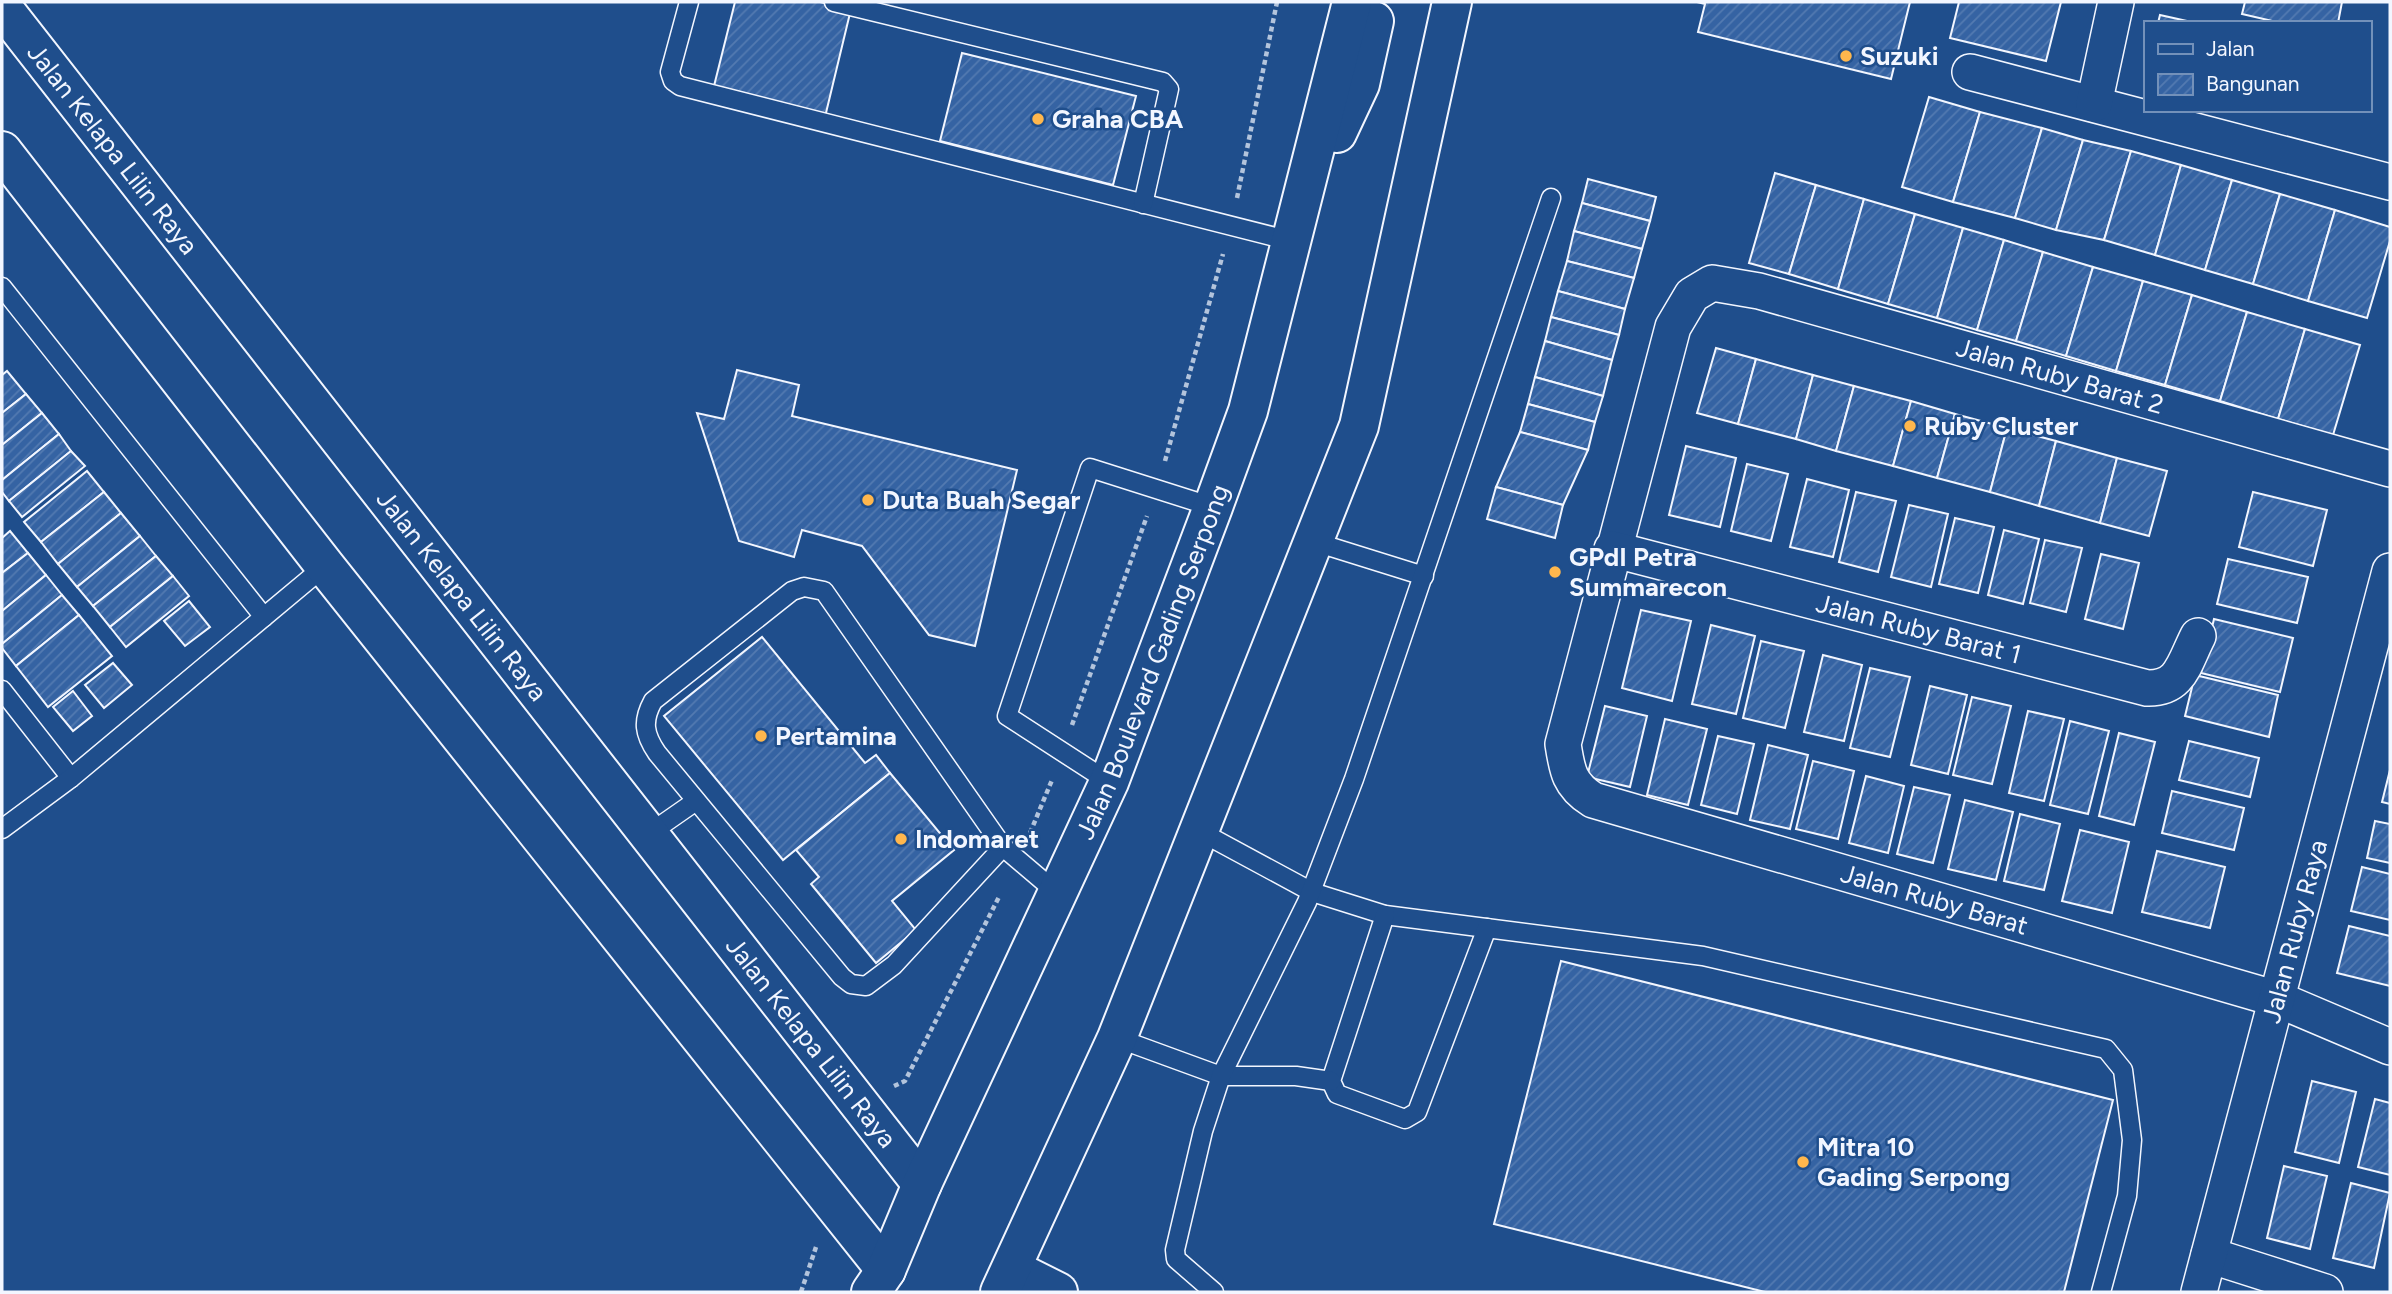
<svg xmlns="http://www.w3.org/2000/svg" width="2392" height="1294" viewBox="0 0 2392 1294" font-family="Figtree,sans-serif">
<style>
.building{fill:url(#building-hatch);stroke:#f2f6ff;stroke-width:2}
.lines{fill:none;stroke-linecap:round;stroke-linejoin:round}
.service-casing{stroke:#f2f6ff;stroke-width:21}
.minor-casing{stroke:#f2f6ff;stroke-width:38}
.tertiary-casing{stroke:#f2f6ff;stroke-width:42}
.primary-casing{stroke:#f2f6ff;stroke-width:42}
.path{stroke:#b3c4dc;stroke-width:4.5;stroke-dasharray:5 3.5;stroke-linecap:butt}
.service{stroke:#1f4e8c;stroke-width:18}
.minor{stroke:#1f4e8c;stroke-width:35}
.tertiary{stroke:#1f4e8c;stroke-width:38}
.primary{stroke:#1f4e8c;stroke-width:38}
.poi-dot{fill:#ffb74d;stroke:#1f4e8c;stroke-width:2.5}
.labels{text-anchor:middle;stroke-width:5;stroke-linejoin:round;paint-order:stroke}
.poi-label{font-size:26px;font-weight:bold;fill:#f2f6ff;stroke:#1f4e8c;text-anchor:start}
.street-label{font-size:26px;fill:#f2f6ff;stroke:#1f4e8c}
</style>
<defs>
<pattern id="building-hatch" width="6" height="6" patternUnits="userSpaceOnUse" patternTransform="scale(1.75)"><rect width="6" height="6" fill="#3563a3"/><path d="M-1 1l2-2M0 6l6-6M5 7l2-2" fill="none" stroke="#537ab1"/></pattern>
</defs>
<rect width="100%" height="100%" fill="#1f4e8c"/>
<!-- building -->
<g class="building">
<polygon points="735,2 820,2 851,9 825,117 713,90"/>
<polygon points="1697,2 1910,2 1891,79 1698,32 1705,4"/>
<polygon points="1959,2 2061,2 2046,61 1950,38"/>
<polygon points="2245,2 2342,2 2338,23 2281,23 2242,14"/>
<polygon points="2160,15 2196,23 2158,23"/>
<polygon points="962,53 1136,96 1113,185 940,141"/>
<polygon points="1929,97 1980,112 1953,202 1902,187"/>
<polygon points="1980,112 2042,128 2015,218 1953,202"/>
<polygon points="2042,128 2083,140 2056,230 2015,218"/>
<polygon points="2083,140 2131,151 2104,240 2056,230"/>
<polygon points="2131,151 2181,165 2155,255 2104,240"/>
<polygon points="2181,165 2232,180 2205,270 2155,255"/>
<polygon points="1775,173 1816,185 1789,274 1749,263"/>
<polygon points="1588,179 1656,197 1650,221 1582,203"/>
<polygon points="2232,180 2280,194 2253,284 2205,270"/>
<polygon points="1816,185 1864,199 1838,289 1789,274"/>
<polygon points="2280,194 2335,210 2308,301 2253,284"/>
<polygon points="1864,199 1915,214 1888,304 1838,289"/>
<polygon points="1582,203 1650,221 1642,249 1574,231"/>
<polygon points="2335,210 2390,227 2390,241 2367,318 2308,301"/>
<polygon points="1915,214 1963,228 1937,318 1888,304"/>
<polygon points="1963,228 2004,240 1977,330 1937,318"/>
<polygon points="1574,231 1642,249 1634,278 1567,261"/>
<polygon points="2004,240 2043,252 2016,341 1977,330"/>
<polygon points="2043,252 2093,267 2066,356 2016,341"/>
<polygon points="1567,261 1634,278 1625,309 1558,291"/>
<polygon points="2093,267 2143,281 2116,371 2066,356"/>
<polygon points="2143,281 2192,295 2165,385 2116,371"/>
<polygon points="1558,291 1625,309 1619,335 1551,317"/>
<polygon points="2192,295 2247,312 2220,401 2165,385"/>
<polygon points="2247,312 2305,329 2278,419 2220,401"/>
<polygon points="1551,317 1619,335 1612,360 1545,341"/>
<polygon points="2305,329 2360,345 2333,435 2278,419"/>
<polygon points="1545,341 1612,360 1603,396 1535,377"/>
<polygon points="1716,348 1756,359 1738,424 1697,413"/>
<polygon points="1756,359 1813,375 1796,439 1738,424"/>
<polygon points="737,370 799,385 792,416 1017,470 975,646 929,635 862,546 802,530 794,557 739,541 697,413 724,419"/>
<polygon points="7,371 26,394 2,413 2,375"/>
<polygon points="1813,375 1854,386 1836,451 1796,439"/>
<polygon points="1535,377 1603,396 1595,422 1528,404"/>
<polygon points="1854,386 1911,401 1893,466 1836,451"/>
<polygon points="26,394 42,413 2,445 2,413"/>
<polygon points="1911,401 1955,414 1937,478 1893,466"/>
<polygon points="1528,404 1595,422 1588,450 1520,432"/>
<polygon points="42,413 59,434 2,480 2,445"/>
<polygon points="1955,414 2007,428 1990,492 1937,478"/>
<polygon points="2007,428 2056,441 2039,506 1990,492"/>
<polygon points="1520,432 1588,450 1563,505 1496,487"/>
<polygon points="59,434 71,451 9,501 2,492 2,480"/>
<polygon points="2056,441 2117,458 2100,523 2039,506"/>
<polygon points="1686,446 1736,458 1720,527 1669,515"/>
<polygon points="71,451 85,466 22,517 9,501"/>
<polygon points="2117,458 2167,471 2149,536 2100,523"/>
<polygon points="1747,464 1788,474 1771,541 1731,531"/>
<polygon points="87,471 104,492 41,542 24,522"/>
<polygon points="1807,479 1849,490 1833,557 1790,547"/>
<polygon points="1496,487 1563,505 1555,538 1487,519"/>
<polygon points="104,492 121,513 58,564 41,542"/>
<polygon points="1856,492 1896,501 1878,572 1839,562"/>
<polygon points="2253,492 2327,510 2313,566 2239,547"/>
<polygon points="1909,505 1948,514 1931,587 1891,577"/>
<polygon points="121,513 140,536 77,587 58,564"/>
<polygon points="1955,518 1994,527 1978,593 1939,584"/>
<polygon points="2004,530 2039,539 2023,604 1988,595"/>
<polygon points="10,531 28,553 2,573 2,538"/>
<polygon points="140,536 156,556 93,606 77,587"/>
<polygon points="2045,540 2082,548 2066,612 2030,603"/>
<polygon points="28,553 46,575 2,611 2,573"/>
<polygon points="2101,554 2139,563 2123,629 2085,619"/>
<polygon points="156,556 173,576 110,627 93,606"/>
<polygon points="2228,559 2308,577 2297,623 2217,604"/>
<polygon points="46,575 62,595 2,644 2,611"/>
<polygon points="173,576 189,596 126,647 110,627"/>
<polygon points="62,595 79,615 16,666 2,648 2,644"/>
<polygon points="189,601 210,627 185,646 164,621"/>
<polygon points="1641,610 1691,621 1672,701 1622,688"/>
<polygon points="79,615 112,656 48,707 16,666"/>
<polygon points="2214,619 2293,638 2280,692 2201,673"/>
<polygon points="1711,625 1755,636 1736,714 1692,704"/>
<polygon points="762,637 865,763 876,755 890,773 783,860 664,716"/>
<polygon points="1761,641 1804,651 1785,728 1743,718"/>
<polygon points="1823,655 1862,665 1844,741 1804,732"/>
<polygon points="113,663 132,685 104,708 85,685"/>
<polygon points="1870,668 1910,677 1890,757 1850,748"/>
<polygon points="2195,675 2278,695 2269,737 2185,716"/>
<polygon points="1930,686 1967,695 1948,774 1911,765"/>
<polygon points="73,691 92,716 73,731 53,707"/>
<polygon points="1972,697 2011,706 1992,784 1953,775"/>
<polygon points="1605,706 1647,716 1630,787 1587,777"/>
<polygon points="2028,711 2064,719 2044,801 2009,793"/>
<polygon points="1665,719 1707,729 1688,805 1647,795"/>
<polygon points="2070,721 2109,731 2088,814 2050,805"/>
<polygon points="2119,733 2155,742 2134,825 2099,816"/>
<polygon points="1718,736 1754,744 1737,814 1701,805"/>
<polygon points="2189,741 2259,758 2250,797 2179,780"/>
<polygon points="1768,745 1808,755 1790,829 1750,820"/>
<polygon points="1813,761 1854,771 1838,839 1796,829"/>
<polygon points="2390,770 2390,804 2382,802"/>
<polygon points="890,773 954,850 892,901 916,930 876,963 811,884 819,877 796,850"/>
<polygon points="1866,776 1904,786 1888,853 1849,843"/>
<polygon points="1914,787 1950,795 1933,863 1897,854"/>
<polygon points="2172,791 2244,808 2234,850 2162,833"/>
<polygon points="1965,800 2013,812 1996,880 1948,869"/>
<polygon points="2020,814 2060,824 2044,890 2004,881"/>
<polygon points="2375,821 2390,824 2390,863 2367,858"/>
<polygon points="2080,830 2129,842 2112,913 2062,901"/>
<polygon points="2157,851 2225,867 2210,928 2142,912"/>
<polygon points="2362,867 2390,874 2390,920 2351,911"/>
<polygon points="2349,926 2390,936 2390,986 2337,973"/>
<polygon points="1561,961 2113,1100 2064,1292 1765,1292 1494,1224"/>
<polygon points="2312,1081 2356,1092 2339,1163 2295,1152"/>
<polygon points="2375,1099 2390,1103 2390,1175 2358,1167"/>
<polygon points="2284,1166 2327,1176 2310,1249 2267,1238"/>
<polygon points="2351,1183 2390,1193 2374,1268 2333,1258"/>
</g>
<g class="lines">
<defs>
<g id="service">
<polyline points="689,2 670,72 673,81 680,86 1291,241"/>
<polyline points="834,2 1163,82 1169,89 1143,204"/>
<polyline points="2,287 264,617"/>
<polyline points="1315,542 1424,576"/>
<polyline points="2,690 71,778"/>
<polyline points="1109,782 1007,716 1090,468 1213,507"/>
<polyline points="2,829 71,778 325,566"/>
<polyline points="1199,831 1312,892 1385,915 1703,956 2106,1049 2123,1070 2132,1140 2127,1196 2101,1292"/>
<polyline points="650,833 696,801"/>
<path d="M1003,847L894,965L866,986L851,984L842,977L657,753C644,734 642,721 653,701L792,591L804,587L824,591L1003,847L1056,892"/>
<polyline points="1385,915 1331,1081 1337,1094 1405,1119 1417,1112 1487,928"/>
<polyline points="1117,1038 1221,1076 1296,1076 1331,1081"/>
<polyline points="1214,1292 1176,1259 1175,1250 1203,1131 1221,1076 1307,902 1354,779 1551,198"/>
</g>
<g id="minor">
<polyline points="1970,72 2390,182"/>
<polyline points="2094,104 2116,2"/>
<path id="s1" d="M2390,469L1759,291L1712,283L1692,295L1673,327L1563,744C1567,770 1569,785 1593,800L2277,999L2390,1047"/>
<path id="s2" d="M1612,549L2147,688C2181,689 2184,663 2198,636"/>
<polyline points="2209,1255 2325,1292"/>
<path id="s3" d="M2199,1292L2390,571"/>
</g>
<g id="tertiary">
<path id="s4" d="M2,7L922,1184"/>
<polyline points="2,151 325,566 886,1270"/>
<polyline points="1012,1269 1058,1292"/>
</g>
<g id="primary">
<polyline points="1337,133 1360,84 1374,21"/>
<path id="s5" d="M871,1292L886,1270L922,1184L1109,782L1213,507L1248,411L1352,2"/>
<polyline points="1000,1292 1117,1038 1359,426 1452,2"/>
</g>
</defs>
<!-- service casing -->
<use href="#service" class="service-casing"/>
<!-- minor casing -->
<use href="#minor" class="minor-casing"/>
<!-- tertiary casing -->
<use href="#tertiary" class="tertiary-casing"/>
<!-- primary casing -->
<use href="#primary" class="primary-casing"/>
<!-- path -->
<g class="path">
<polyline points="1237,198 1277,2"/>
<polyline points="1165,461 1223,254"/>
<polyline points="1072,725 1147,516"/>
<polyline points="1030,833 1052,780"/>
<polyline points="894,1086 905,1081 999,897"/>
<polyline points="801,1292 816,1247"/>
</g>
<!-- service -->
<use href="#service" class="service"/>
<!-- minor -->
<use href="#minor" class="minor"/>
<!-- tertiary -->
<use href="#tertiary" class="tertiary"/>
<!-- primary -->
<use href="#primary" class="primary"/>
</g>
<!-- markers -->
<g class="poi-dot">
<circle cx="1846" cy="56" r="7"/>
<circle cx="1038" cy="119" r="7"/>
<circle cx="1910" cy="426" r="7"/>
<circle cx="868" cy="500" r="7"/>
<circle cx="1555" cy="572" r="7"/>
<circle cx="761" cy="736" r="7"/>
<circle cx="901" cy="839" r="7"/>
<circle cx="1803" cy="1162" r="7"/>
</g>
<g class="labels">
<!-- poi labels -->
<g class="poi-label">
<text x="1860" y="65">Suzuki</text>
<text x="1052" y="128">Graha CBA</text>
<text x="1924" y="435">Ruby Cluster</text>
<text x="882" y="509">Duta Buah Segar</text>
<text x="1569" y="566">GPdI Petra<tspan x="1569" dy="30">Summarecon</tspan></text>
<text x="775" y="745">Pertamina</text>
<text x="915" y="848">Indomaret</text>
<text x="1817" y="1156">Mitra 10<tspan x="1817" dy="30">Gading Serpong</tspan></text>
</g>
<!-- street labels -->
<g class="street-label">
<text dy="9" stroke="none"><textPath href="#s4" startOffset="180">Jalan Kelapa Lilin Raya</textPath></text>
<text transform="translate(2060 376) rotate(16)" y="9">Jalan Ruby Barat 2</text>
<text dy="9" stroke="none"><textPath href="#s4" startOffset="747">Jalan Kelapa Lilin Raya</textPath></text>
<text dy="9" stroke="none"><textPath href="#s2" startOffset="317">Jalan Ruby Barat 1</textPath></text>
<text dy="9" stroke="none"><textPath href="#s5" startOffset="691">Jalan Boulevard Gading Serpong</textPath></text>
<text dy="9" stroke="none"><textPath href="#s1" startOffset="1617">Jalan Ruby Barat</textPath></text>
<text dy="9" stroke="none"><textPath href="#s3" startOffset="373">Jalan Ruby Raya</textPath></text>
<text dy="9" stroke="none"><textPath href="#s4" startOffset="1314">Jalan Kelapa Lilin Raya</textPath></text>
</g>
</g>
<!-- border -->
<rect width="2392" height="1294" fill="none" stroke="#f2f6ff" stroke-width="7"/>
<!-- legend -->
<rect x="2144" y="21" width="228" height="91" fill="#1f4e8c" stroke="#7391ba" stroke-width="2"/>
<rect x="2158" y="44" width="35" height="10" fill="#1f4e8c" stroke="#7391ba" stroke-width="2"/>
<text x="2206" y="56" font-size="21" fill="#f2f6ff">Jalan</text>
<rect x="2158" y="74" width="35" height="21" fill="url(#building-hatch)" stroke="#7391ba" stroke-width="2"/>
<text x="2206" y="91" font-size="21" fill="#f2f6ff">Bangunan</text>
</svg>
